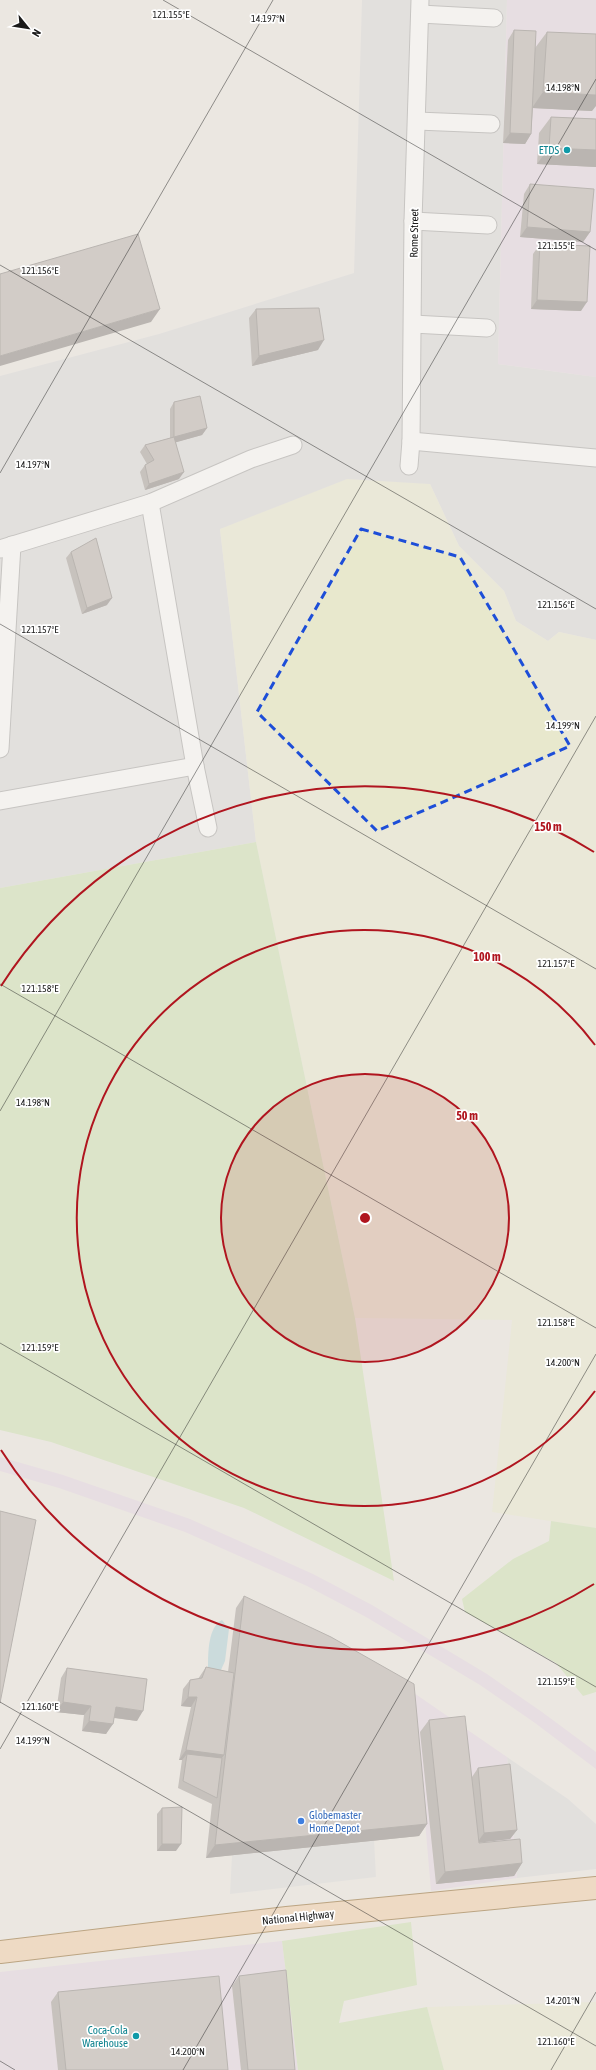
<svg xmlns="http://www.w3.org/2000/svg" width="596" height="2070" viewBox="0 0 596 2070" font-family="'Asap Condensed',sans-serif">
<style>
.residential{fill:#d8d7d8}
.industrial{fill:#e3d3e2}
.farmland{fill:#e8e8cd}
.grass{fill:#c9e1ab}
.parking{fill:#dadada}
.water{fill:#a5cdd5}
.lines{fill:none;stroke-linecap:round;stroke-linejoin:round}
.minor-casing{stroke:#9b9b9b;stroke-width:19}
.primary-casing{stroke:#82540f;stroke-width:24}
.minor{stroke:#fff;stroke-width:17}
.primary{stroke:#f1c9a0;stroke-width:22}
.wall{fill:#9b9490}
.shaded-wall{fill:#7e7875}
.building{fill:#b4aca7;stroke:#7e7875}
.marked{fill:none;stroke:#1d4ed8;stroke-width:3;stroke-dasharray:8 5;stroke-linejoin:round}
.ticks{fill:none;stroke:#1a1a1a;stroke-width:1;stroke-opacity:0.45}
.ring{fill:none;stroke:#b0151f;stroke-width:2}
.culture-dot{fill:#0f9aa8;stroke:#fff;stroke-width:1.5}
.shop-dot{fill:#3f7fe0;stroke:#fff;stroke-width:1.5}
.labels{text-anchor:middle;stroke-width:3.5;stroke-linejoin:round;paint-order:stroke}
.culture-label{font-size:11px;fill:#0d838f;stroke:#fff;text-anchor:end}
.street-label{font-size:11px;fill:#1a1a1a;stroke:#fff}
.shop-label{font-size:11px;fill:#366cbe;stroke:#fff;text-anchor:start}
.ticks-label{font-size:10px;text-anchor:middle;fill:#1a1a1a;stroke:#fff;stroke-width:3.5;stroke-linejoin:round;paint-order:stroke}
.centre{fill:#b0151f;stroke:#fff;stroke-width:2}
.ring-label{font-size:12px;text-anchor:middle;font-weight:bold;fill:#b0151f;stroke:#fff;stroke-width:3.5;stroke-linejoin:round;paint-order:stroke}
</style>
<rect width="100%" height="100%" fill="#ebe7e1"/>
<!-- residential -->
<g class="residential">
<polygon points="362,0 507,0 498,364 596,377 596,640 559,632 548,641 516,621 504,591 459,546 430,484 220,529 256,842 0,888 0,376 159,334 354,273"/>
<polygon points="507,1757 568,1799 596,1824 596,1869 517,1878"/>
</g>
<!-- industrial -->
<g class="industrial">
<polygon points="507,0 596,0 596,377 498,364"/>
<polygon points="0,1457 63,1475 190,1519 313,1574 372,1605 487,1674 542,1712 596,1752 596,1769 535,1723 480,1685 366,1617 307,1586 185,1532 59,1488 0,1471"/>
<polygon points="414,1693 507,1757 517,1878 431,1891"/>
<polygon points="282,1941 298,2070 0,2070 0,1972"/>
</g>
<!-- farmland -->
<g class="farmland">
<polygon points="347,479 430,484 459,546 504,591 516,621 548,641 559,632 596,640 596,1569 595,1528 492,1512 512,1320 355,1318 256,842 220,529"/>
<polygon points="596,2002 596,2070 444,2070 427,2007"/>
</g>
<!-- grass -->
<g class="grass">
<polygon points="256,842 355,1318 394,1581 244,1508 51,1442 0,1430 0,888"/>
<polygon points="551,1521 596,1528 596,1692 583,1696 556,1663 465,1612 462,1599 513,1559 549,1541"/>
<polygon points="411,1922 417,1985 344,2001 339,2023 427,2007 444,2070 298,2070 282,1941"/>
</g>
<!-- parking -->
<polygon class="parking" points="374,1839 376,1877 230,1894 232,1855"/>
<!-- water -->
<path class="water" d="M222,1620L229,1629L225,1661L221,1670L213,1673L208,1667C208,1653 208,1627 222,1620Z"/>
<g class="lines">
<defs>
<g id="minor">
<polyline points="420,14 494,18"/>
<polyline points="417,121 491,124"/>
<polyline points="413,221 488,225"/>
<polyline points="413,324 487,328"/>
<polyline points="411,441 596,458"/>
<polyline points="409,466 411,441 413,221 420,0"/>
<polyline points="150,503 195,766 208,828"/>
<polyline points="0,549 150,503 251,459 293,445"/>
<polyline points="0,749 12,545"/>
<polyline points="0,801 195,766"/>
</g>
<polyline id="primary" points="0,1952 287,1918 596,1888"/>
</defs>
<!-- minor casing -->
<use href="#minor" class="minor-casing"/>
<!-- primary casing -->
<use href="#primary" class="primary-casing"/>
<!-- minor -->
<use href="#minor" class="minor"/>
<!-- primary -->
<use href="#primary" class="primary"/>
</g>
<!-- wall -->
<g class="wall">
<polygon points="514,30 535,48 547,32 592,111 533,108 531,134 525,144 503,143 508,40"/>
<polygon points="551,117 596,119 596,167 537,164 539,133"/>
<polygon points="530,184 590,232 583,242 520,237 524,194"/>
<polygon points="540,244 581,311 531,309 533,254"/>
<polygon points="256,309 318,350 252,366 249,318"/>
<polygon points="174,402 207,428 202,435 176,442 179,479 145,490 140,472 145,465 147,464 140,452 145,445 170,438 170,409"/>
<polygon points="71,552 107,605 82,614 66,558"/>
<polygon points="244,1596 427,1824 419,1836 206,1858 212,1804 178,1788 182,1760 179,1760 191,1707 181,1706 183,1689 190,1680 198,1679 206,1667 228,1672 236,1608"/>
<polygon points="67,1668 137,1721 114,1718 106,1734 82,1731 84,1715 56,1712 61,1678"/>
<polygon points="429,1720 472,1777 478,1768 517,1830 510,1839 479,1842 479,1843 522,1863 514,1876 436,1884 420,1732"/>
<polygon points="162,1808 176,1851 157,1851 157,1814"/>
<polygon points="239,1976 295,2070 241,2070 232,1986"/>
<polygon points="58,1992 228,2070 58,2070 51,2002"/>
</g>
<!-- shaded-wall -->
<g class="shaded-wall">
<polygon points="543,92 596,95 596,106 592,111 532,108"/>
<polygon points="510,133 531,134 525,144 503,143"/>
<polygon points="549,148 596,150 596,167 537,164"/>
<polygon points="527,227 590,232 583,242 520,237"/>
<polygon points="537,300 587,302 581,311 531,309"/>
<polygon points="160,309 151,322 0,366 0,356"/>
<polygon points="324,340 318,350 252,366 259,356"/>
<polygon points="207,428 202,435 170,444 174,437"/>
<polygon points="184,472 179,479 145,490 149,484"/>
<polygon points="112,598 107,605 82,614 87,608"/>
<polygon points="188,1697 197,1697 191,1707 181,1706"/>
<polygon points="63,1702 91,1706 84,1715 56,1712"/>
<polygon points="116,1707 143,1711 137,1721 109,1717"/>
<polygon points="89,1721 113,1724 106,1734 82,1731"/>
<polygon points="186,1750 224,1755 217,1765 187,1754 182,1760 179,1760"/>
<polygon points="427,1824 419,1836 206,1858 215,1845"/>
<polygon points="517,1830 510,1839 477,1843 484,1833"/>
<polygon points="162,1844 181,1844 176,1851 157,1851"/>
<polygon points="522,1863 514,1876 436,1884 445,1872"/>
</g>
<!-- building -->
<g class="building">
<polygon points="514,30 536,31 531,134 510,133"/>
<polygon points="547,32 596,34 596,95 543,92"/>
<polygon points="551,117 596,119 596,150 549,148"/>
<polygon points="530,184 594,189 590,232 527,227"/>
<polygon points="138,234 160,309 0,356 0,274"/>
<polygon points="540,244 590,246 587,302 537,300"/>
<polygon points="319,308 324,340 259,356 256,309"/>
<polygon points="200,396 207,428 174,437 174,402"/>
<polygon points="174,437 184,472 149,484 145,465 154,460 145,445"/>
<polygon points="96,538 112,598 87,608 71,552"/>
<polygon points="0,1511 36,1520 0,1703"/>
<polygon points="244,1596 331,1637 414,1684 427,1824 215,1845"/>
<polygon points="206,1667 234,1673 224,1755 186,1750 197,1697 188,1697 190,1680 202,1678"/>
<polygon points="67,1668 147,1679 143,1711 116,1707 113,1724 89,1721 91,1706 63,1702"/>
<polygon points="465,1716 479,1843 520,1839 522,1863 445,1872 429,1720"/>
<polygon points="187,1754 222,1758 217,1798 183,1781"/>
<polygon points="510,1764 517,1830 484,1833 478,1768"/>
<polygon points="182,1807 181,1844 162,1844 162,1808"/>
<polygon points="286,1970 295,2070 248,2070 239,1976"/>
<polygon points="219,1976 228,2070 66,2070 58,1992"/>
</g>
<!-- marked area -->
<path d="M0 0H596V2070H0ZM361,529L460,557L570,746L377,831L257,712Z" fill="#ebe7e1" fill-opacity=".55" fill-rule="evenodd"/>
<path class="marked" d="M361,529L460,557L570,746L377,831L257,712Z"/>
<!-- ticks -->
<path class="ticks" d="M163,0L596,250M0,265L596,609M0,473L273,0M0,624L596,969M0,984L596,1328M0,1111L596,79M0,1343L596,1687M0,1702L596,2046M0,1749L596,716M0,2061L15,2070M183,2070L596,1354M551,2070L596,1992"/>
<!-- distance rings -->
<circle cx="365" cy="1218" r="144" fill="#b0151f" fill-opacity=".12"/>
<g class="ring">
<circle cx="365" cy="1218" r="144"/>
<path d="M595 1391A288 288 0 1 1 595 1045"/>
<path d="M594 1584A432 432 0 0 1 1 1450M1 986A432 432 0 0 1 594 852"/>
</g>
<!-- markers -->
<g class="culture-dot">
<circle cx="567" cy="150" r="4"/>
<circle cx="136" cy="2036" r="4"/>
</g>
<circle class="shop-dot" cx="301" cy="1821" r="4"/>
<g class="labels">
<!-- culture labels -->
<g class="culture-label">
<text x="559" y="154">ETDS</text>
<text x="128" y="2034">Coca-Cola<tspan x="128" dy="13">Warehouse</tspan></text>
</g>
<!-- street labels -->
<g class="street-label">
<text transform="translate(414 233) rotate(-89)" y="4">Rome Street</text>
<text transform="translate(298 1917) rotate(-6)" y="4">National Highway</text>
</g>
<!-- shop labels -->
<g class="shop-label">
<text x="309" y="1819">Globemaster<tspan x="309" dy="13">Home Depot</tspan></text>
</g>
</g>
<g class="ticks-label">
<text x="171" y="18">121.155°E</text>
<text x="268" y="22">14.197°N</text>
<text x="563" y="91">14.198°N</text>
<text x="556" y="249">121.155°E</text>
<text x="40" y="274">121.156°E</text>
<text x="33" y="468">14.197°N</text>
<text x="556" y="608">121.156°E</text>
<text x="40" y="633">121.157°E</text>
<text x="563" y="729">14.199°N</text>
<text x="556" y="967">121.157°E</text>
<text x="40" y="992">121.158°E</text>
<text x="33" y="1106">14.198°N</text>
<text x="556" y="1326">121.158°E</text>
<text x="40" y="1351">121.159°E</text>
<text x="563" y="1366">14.200°N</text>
<text x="556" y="1685">121.159°E</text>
<text x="40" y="1710">121.160°E</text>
<text x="33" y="1744">14.199°N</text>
<text x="563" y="2004">14.201°N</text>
<text x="556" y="2045">121.160°E</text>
<text x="188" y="2055">14.200°N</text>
</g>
<circle cx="365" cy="1218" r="6" class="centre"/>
<g class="ring-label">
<text x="548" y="831">150 m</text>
<text x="487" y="961">100 m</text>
<text x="467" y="1120">50 m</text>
</g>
<!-- north arrow -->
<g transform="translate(28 28) rotate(120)" stroke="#ffffff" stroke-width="3" paint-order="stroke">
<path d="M0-3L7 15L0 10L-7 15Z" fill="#1a1a1a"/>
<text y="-6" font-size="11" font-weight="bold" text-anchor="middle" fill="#1a1a1a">N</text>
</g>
</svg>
